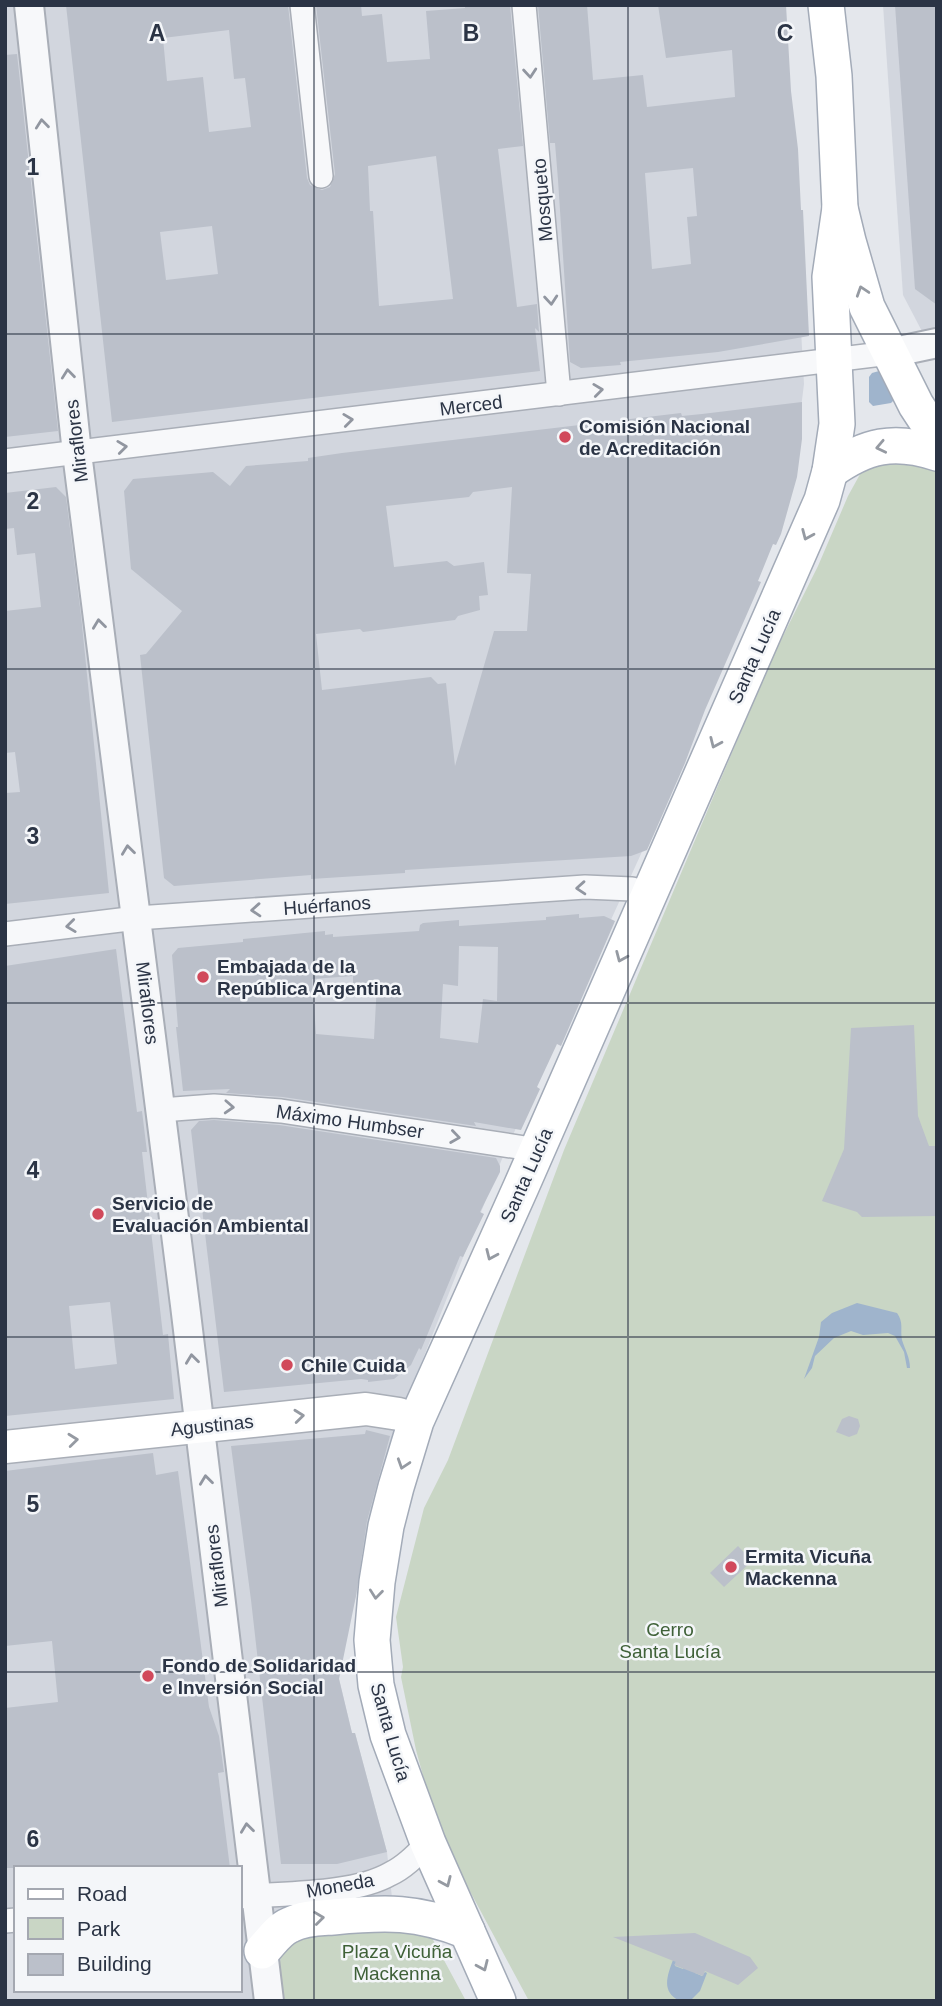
<svg xmlns="http://www.w3.org/2000/svg" width="942" height="2006" viewBox="0 0 942 2006" font-family="Helvetica,sans-serif">
<rect width="100%" height="100%" fill="#e4e7ec"/>
<!-- built -->
<g fill="#d2d6de" fill-rule="evenodd">
<path d="M 5,5 L 785,5 L 787,75 L 804,384 L 792,479 L 666,799 L 502,1159 L 392,1437 L 360,1562 L 364,1564 L 337,1670 L 352,1733 L 355,1733 L 387,1852 L 395,1925 L 280,1967 L 285,2001 L 5,2001 ZM 16,1868 L 240,1868 L 240,1990 L 16,1990 Z"/>
<polygon points="883,5 937,5 937,360 903,295"/>
</g>
<!-- green -->
<g fill="#c9d6c5">
<polygon points="874,457 937,463 937,2001 529,2001 465,1882 435,1819 416,1750 401,1677 403,1667 396,1617 424,1508 448,1460 564,1150 772,658 818,566 848,496 864,467"/>
<path d="M 395,1925 L 422,1931 L 432,1938 L 466,2001 L 285,2001 C 281,1973 273,1962 291,1939 Z"/>
</g>
<!-- water -->
<g fill="#9fb4cc">
<polygon points="879,371 882,372 894,400 891,403 873,406 869,402 869,377 872,373"/>
<path d="M 857,1303 L 897,1313 C 904,1323 900,1329 902,1340 C 905,1350 910,1357 910,1368 L 907,1368 L 904,1352 L 895,1336 L 888,1333 L 863,1335 L 851,1331 L 834,1338 L 815,1356 L 812,1368 L 804,1379 L 819,1337 L 821,1322 L 832,1313 Z"/>
<path d="M 673,1960 L 676,1961 L 675,1966 L 683,1969 L 685,1964 L 696,1969 L 695,1973 L 702,1976 L 705,1972 L 707,1973 L 700,1991 L 692,1999 L 680,2001 C 661,1992 667,1976 673,1960 Z"/>
</g>
<!-- building -->
<g fill="#bbc0ca" fill-rule="evenodd">
<path d="M 66,5 L 288,5 L 307,178 L 310,185 L 322,190 L 330,187 L 335,174 L 316,5 L 361,5 L 362,16 L 382,14 L 387,62 L 430,59 L 426,11 L 465,8 L 465,5 L 510,5 L 523,146 L 498,149 L 517,307 L 537,304 L 539,332 L 535,328 L 540,371 L 112,422 ZM 229,30 L 234,79 L 245,78 L 251,127 L 209,132 L 203,77 L 167,81 L 163,38 ZM 436,156 L 453,299 L 379,306 L 373,211 L 370,211 L 368,166 ZM 212,226 L 218,274 L 166,280 L 160,232 Z"/>
<path d="M 538,5 L 587,5 L 593,80 L 643,75 L 647,107 L 735,97 L 732,50 L 666,58 L 658,5 L 786,5 L 791,91 L 798,149 L 801,210 L 803,210 L 809,336 L 718,352 L 620,362 L 621,365 L 581,368 L 570,362 L 558,180 L 555,143 L 550,143 ZM 693,168 L 697,216 L 687,217 L 691,264 L 652,269 L 645,173 Z"/>
<polygon points="895,5 937,5 937,305 915,289"/>
<polygon points="17,54 58,431 5,437 5,55"/>
<path d="M 802,402 L 802,439 L 797,477 L 781,534 L 776,545 L 773,544 L 758,581 L 761,582 L 705,710 L 685,763 L 647,850 L 631,856 L 405,870 L 405,873 L 311,879 L 311,875 L 174,886 L 164,878 L 140,655 L 146,654 L 182,611 L 131,569 L 124,491 L 133,479 L 213,472 L 230,486 L 246,466 L 308,461 L 308,458 L 342,453 L 681,413 L 682,416 L 702,414 ZM 512,487 L 507,573 L 531,574 L 527,631 L 494,631 L 455,766 L 446,683 L 438,684 L 431,677 L 322,690 L 316,634 L 360,629 L 363,632 L 455,620 L 458,616 L 480,610 L 479,596 L 488,595 L 484,562 L 454,566 L 447,561 L 394,567 L 386,506 L 469,497 L 473,492 Z"/>
<polygon points="56,487 66,497 81,615 109,893 5,904 5,793 20,792 15,752 5,753 5,611 41,607 35,553 17,555 14,528 5,529 5,493"/>
<path d="M 579,914 L 579,918 L 604,916 L 615,921 L 561,1046 L 557,1044 L 537,1087 L 540,1089 L 521,1130 L 474,1122 L 476,1126 L 283,1097 L 226,1093 L 230,1089 L 183,1091 L 176,1027 L 178,1027 L 172,955 L 178,948 L 243,942 L 243,939 L 325,931 L 325,935 L 333,934 L 333,937 L 419,931 L 420,925 L 423,923 L 459,920 L 459,926 L 546,920 L 546,917 ZM 459,946 L 498,947 L 497,1001 L 483,999 L 478,1043 L 440,1038 L 443,984 L 458,986 ZM 353,976 L 353,985 L 377,983 L 374,1039 L 316,1034 L 312,979 Z"/>
<path d="M 116,949 L 137,1112 L 142,1111 L 147,1152 L 142,1152 L 163,1335 L 168,1334 L 174,1399 L 5,1416 L 5,966 ZM 110,1302 L 117,1364 L 75,1369 L 69,1306 Z"/>
<polygon points="914,1025 918,1116 929,1146 937,1146 937,1216 862,1217 857,1212 822,1201 844,1149 851,1028"/>
<polygon points="214,1120 279,1125 496,1158 500,1166 500,1172 480,1212 484,1214 463,1257 460,1256 421,1350 419,1348 411,1365 394,1379 368,1382 368,1380 361,1379 224,1392 201,1200 199,1200 191,1130 199,1121"/>
<polygon points="849,1416 858,1419 860,1426 857,1434 849,1437 836,1432 842,1419"/>
<polygon points="366,1430 390,1436 367,1521 356,1596 339,1679 352,1733 355,1733 387,1852 337,1864 281,1864 251,1600 231,1446 365,1434"/>
<polygon points="153,1453 156,1475 178,1471 209,1707 219,1736 224,1772 218,1773 230,1868 5,1868 5,1708 58,1702 52,1641 5,1646 5,1471"/>
<polygon points="738,1546 752,1561 724,1587 710,1573"/>
<polygon points="695,1933 750,1957 758,1968 738,1985 705,1971 703,1976 692,1972 674,1965 676,1962 613,1937"/>
</g>
<g fill="none" stroke-linecap="round" stroke-linejoin="round">
<defs>
<g id="minor">
<polyline points="302,5 321,176"/>
<polyline points="524,5 559,394"/>
<polyline points="5,461 890,353"/>
<polyline points="5,934 137,918 585,887 632,889 648,894"/>
<polyline points="161,1110 214,1106 281,1111 538,1150"/>
<path d="M 240,1897 C 283,1893 353,1895 390,1874 C 405,1867 417,1854 428,1843"/>
<polyline points="5,1921 16,1920"/>
</g>
<g id="tertiary">
<polyline points="29,5 77,453 185,1305 269,2001"/>
<polyline points="890,353 937,343"/>
</g>
<polyline id="secondary" points="5,1447 366,1409 399,1414 416,1421"/>
<g id="primary">
<polyline points="826,5 834,76 840,208 848,241 867,307 916,405 937,437"/>
<path d="M 830,471 C 866,445 894,439 937,453"/>
<path d="M 262,1951 C 271,1942 278,1930 290,1925 C 303,1918 319,1918 333,1917 C 386,1912 417,1911 467,1931"/>
<polyline points="498,2001 428,1843 388,1735 376,1685 372,1640 377,1582 386,1526 396,1487 416,1421 521,1187 822,500 830,471 837,424 830,277 840,208"/>
</g>
</defs>
<!-- minor casing -->
<use href="#minor" stroke="#a9aeb7" stroke-width="26"/>
<!-- tertiary casing -->
<use href="#tertiary" stroke="#a9aeb7" stroke-width="32"/>
<!-- secondary casing -->
<use href="#secondary" stroke="#a9aeb7" stroke-width="35"/>
<!-- primary casing -->
<use href="#primary" stroke="#a3abb8" stroke-width="38"/>
<!-- minor -->
<use href="#minor" stroke="#f7f8fa" stroke-width="23"/>
<!-- tertiary -->
<use href="#tertiary" stroke="#f7f8fa" stroke-width="28"/>
<!-- secondary -->
<use href="#secondary" stroke="#fff" stroke-width="32"/>
<!-- primary -->
<use href="#primary" stroke="#fff" stroke-width="35"/>
</g>
<!-- one-way arrows -->
<defs><path id="oneway-chevron" d="M-2-3.5L2.5 0L-2 3.5" fill="none" stroke-width="1.6" stroke-linecap="round" stroke-linejoin="round" transform="scale(1.75)"/></defs>
<g stroke="#9196a0">
<use href="#oneway-chevron" transform="translate(530 73) rotate(85)"/>
<use href="#oneway-chevron" transform="translate(42 124) rotate(-96)"/>
<use href="#oneway-chevron" transform="translate(551 300) rotate(85)"/>
<use href="#oneway-chevron" transform="translate(68 374) rotate(-96)"/>
<use href="#oneway-chevron" transform="translate(598 390) rotate(-7)"/>
<use href="#oneway-chevron" transform="translate(348 420) rotate(-7)"/>
<use href="#oneway-chevron" transform="translate(122 447) rotate(-7)"/>
<use href="#oneway-chevron" transform="translate(99 624) rotate(-97)"/>
<use href="#oneway-chevron" transform="translate(128 850) rotate(-97)"/>
<use href="#oneway-chevron" transform="translate(581 888) rotate(176)"/>
<use href="#oneway-chevron" transform="translate(256 910) rotate(176)"/>
<use href="#oneway-chevron" transform="translate(71 926) rotate(173)"/>
<use href="#oneway-chevron" transform="translate(229 1107) rotate(3)"/>
<use href="#oneway-chevron" transform="translate(455 1137) rotate(8)"/>
<use href="#oneway-chevron" transform="translate(192 1359) rotate(-97)"/>
<use href="#oneway-chevron" transform="translate(206 1480) rotate(-97)"/>
<use href="#oneway-chevron" transform="translate(247 1828) rotate(-97)"/>
</g>
<g stroke="#959aa2">
<use href="#oneway-chevron" transform="translate(862 291) rotate(-108)"/>
<use href="#oneway-chevron" transform="translate(881 447) rotate(168)"/>
<use href="#oneway-chevron" transform="translate(807 535) rotate(113)"/>
<use href="#oneway-chevron" transform="translate(715 743) rotate(114)"/>
<use href="#oneway-chevron" transform="translate(621 957) rotate(113)"/>
<use href="#oneway-chevron" transform="translate(491 1255) rotate(114)"/>
<use href="#oneway-chevron" transform="translate(299 1416) rotate(-6)"/>
<use href="#oneway-chevron" transform="translate(73 1440) rotate(-6)"/>
<use href="#oneway-chevron" transform="translate(403 1464) rotate(108)"/>
<use href="#oneway-chevron" transform="translate(376 1594) rotate(96)"/>
<use href="#oneway-chevron" transform="translate(446 1882) rotate(66)"/>
<use href="#oneway-chevron" transform="translate(319 1918) rotate(-7)"/>
<use href="#oneway-chevron" transform="translate(483 1966) rotate(66)"/>
</g>
<!-- grid -->
<path fill="none" stroke="#2b3445" stroke-width="2" stroke-opacity="0.55" d="M 314,5 L 314,2001M 628,5 L 628,2001M 5,334 L 937,334M 5,669 L 937,669M 5,1003 L 937,1003M 5,1337 L 937,1337M 5,1672 L 937,1672"/>
<!-- markers -->
<g fill="#d1495b" stroke="#f4f6f9" stroke-width="2.5">
<circle cx="565" cy="437" r="7"/>
<circle cx="203" cy="977" r="7"/>
<circle cx="98" cy="1214" r="7"/>
<circle cx="287" cy="1365" r="7"/>
<circle cx="731" cy="1567" r="7"/>
<circle cx="148" cy="1676" r="7"/>
</g>
<g text-anchor="middle" stroke-width="5" stroke-linejoin="round" paint-order="stroke">
<!-- street labels -->
<g font-size="19" fill="#2b3445" stroke="#f4f6f9">
<text transform="translate(542 200) rotate(-95)" y="7">Mosqueto</text>
<text transform="translate(471 405) rotate(-7)" y="7">Merced</text>
<text transform="translate(76 441) rotate(-97)" y="7">Miraflores</text>
<text transform="translate(754 656) rotate(-66)" y="7">Santa Lucía</text>
<text transform="translate(327 905) rotate(-4)" y="7">Huérfanos</text>
<text transform="translate(148 1003) rotate(83)" y="7">Miraflores</text>
<text transform="translate(350 1121) rotate(8)" y="7">Máximo Humbser</text>
<text transform="translate(526 1175) rotate(-66)" y="7">Santa Lucía</text>
<text transform="translate(212 1425) rotate(-6)" y="7">Agustinas</text>
<text transform="translate(216 1566) rotate(-97)" y="7">Miraflores</text>
<text transform="translate(391 1732) rotate(74)" y="7">Santa Lucía</text>
<text transform="translate(340 1885) rotate(-10)" y="7">Moneda</text>
</g>
<!-- poi labels -->
<g font-size="19" font-weight="bold" fill="#2b3445" stroke="#f4f6f9" text-anchor="start">
<text x="579" y="433">Comisión Nacional<tspan x="579" dy="22">de Acreditación</tspan></text>
<text x="217" y="973">Embajada de la<tspan x="217" dy="22">República Argentina</tspan></text>
<text x="112" y="1210">Servicio de<tspan x="112" dy="22">Evaluación Ambiental</tspan></text>
<text x="301" y="1372">Chile Cuida</text>
<text x="745" y="1563">Ermita Vicuña<tspan x="745" dy="22">Mackenna</tspan></text>
<text x="162" y="1672">Fondo de Solidaridad<tspan x="162" dy="22">e Inversión Social</tspan></text>
</g>
<!-- park labels -->
<g font-size="19" fill="#3f6138" stroke="#f4f6f9">
<text x="670" y="1636">Cerro<tspan x="670" dy="22">Santa Lucía</tspan></text>
<text x="397" y="1958">Plaza Vicuña<tspan x="397" dy="22">Mackenna</tspan></text>
</g>
</g>
<g font-size="23" text-anchor="middle" font-weight="bold" fill="#2b3445" stroke="#f4f6f9" stroke-width="5" stroke-linejoin="round" paint-order="stroke">
<text x="157" y="41">A</text>
<text x="471" y="41">B</text>
<text x="785" y="41">C</text>
<text x="33" y="175">1</text>
<text x="33" y="509">2</text>
<text x="33" y="844">3</text>
<text x="33" y="1178">4</text>
<text x="33" y="1512">5</text>
<text x="33" y="1847">6</text>
</g>
<!-- border -->
<rect width="942" height="2006" fill="none" stroke="#2b3445" stroke-width="14"/>
<!-- legend -->
<rect x="14" y="1866" width="228" height="126" fill="#f4f6f9" stroke="#a4a8b1" stroke-width="2"/>
<rect x="28" y="1889" width="35" height="10" fill="#ffffff" stroke="#a4a8b1" stroke-width="2"/>
<text x="77" y="1901" font-size="21" fill="#2b3445">Road</text>
<rect x="28" y="1918" width="35" height="21" fill="#c9d6c5" stroke="#a4a8b1" stroke-width="2"/>
<text x="77" y="1936" font-size="21" fill="#2b3445">Park</text>
<rect x="28" y="1954" width="35" height="21" fill="#bbc0ca" stroke="#a4a8b1" stroke-width="2"/>
<text x="77" y="1971" font-size="21" fill="#2b3445">Building</text>
</svg>
